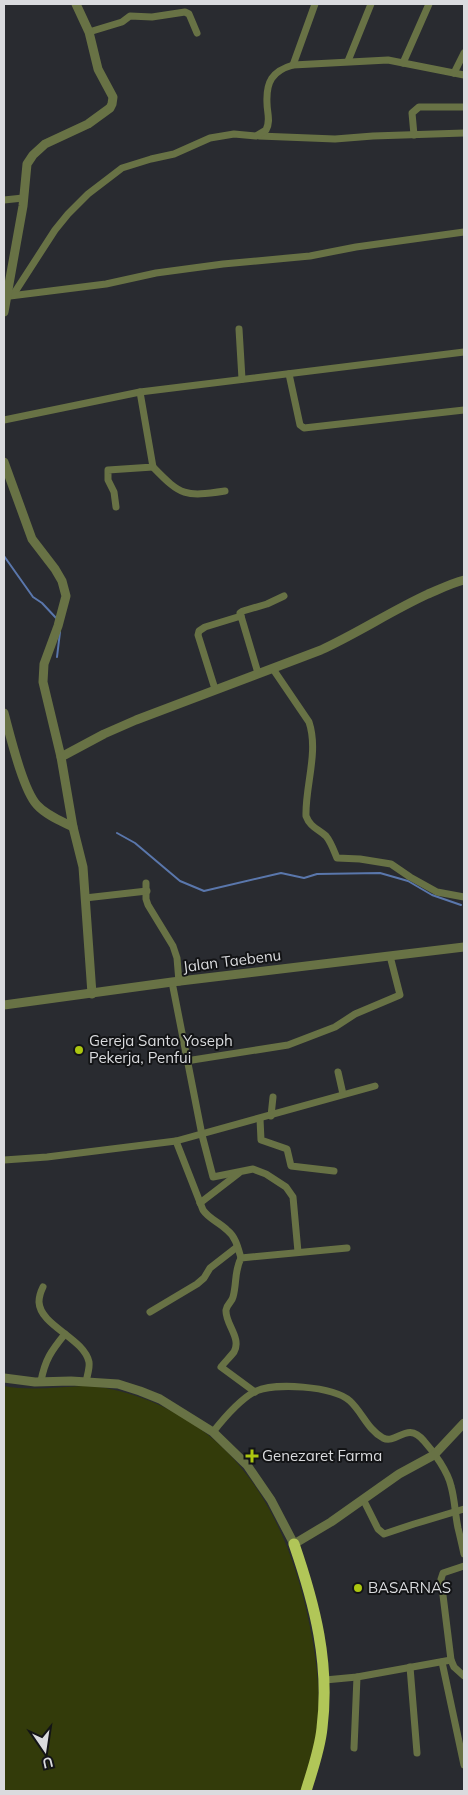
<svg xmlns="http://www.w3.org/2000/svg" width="468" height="1795" viewBox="0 0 468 1795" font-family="Mulish,sans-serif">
<rect width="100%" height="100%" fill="#292b30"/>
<!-- green -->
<path fill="#333b0a" d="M 4,1386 C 30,1391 57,1387 83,1386 C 103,1386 123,1391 142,1398 C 244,1435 290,1526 310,1627 C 317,1661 321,1698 317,1732 C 314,1752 307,1772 302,1791 L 4,1791 Z"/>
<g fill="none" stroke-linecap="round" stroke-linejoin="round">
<!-- stream -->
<g stroke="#5a77ac" stroke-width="2">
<polyline points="4,556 33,597 42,603 57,619"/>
<polyline points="57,657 60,632"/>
<polyline points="117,833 135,843 180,881 204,891 281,873 304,878 317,874 380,873 408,881 432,895 461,905"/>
</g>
<!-- minor -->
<g stroke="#687245" stroke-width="7">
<polyline points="89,32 122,22 130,16 152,17 185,12 189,14 197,33"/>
<polyline points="348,61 371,4"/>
<polyline points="403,63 429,4"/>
<polyline points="293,65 388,60 464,75"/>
<polyline points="454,73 464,53"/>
<polyline points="414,135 412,113 419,107 464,107"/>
<polyline points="259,136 335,139 373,136 464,133"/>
<polyline points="4,200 23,198"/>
<path d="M 13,295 L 55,230 L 68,214 L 88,194 L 122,168 L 151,159 L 174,154 L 210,138 L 234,134 L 256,136 L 266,130 C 271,121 267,113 267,103 C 266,82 272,71 293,65 L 315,4"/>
<polyline points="10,296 106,284 156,273 223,264 310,256 356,247 464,232"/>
<polyline points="239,329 242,379"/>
<polyline points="289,374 300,425 304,428 464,410"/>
<polyline points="4,420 140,392 464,352"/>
<path d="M 153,467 C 181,496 185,497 225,491"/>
<polyline points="116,507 114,492 108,480 108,470 153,467 140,392"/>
<polyline points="241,616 240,613 243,611 267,604 284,596"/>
<path d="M 273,669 L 309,722 C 319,752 305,786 306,816 C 310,827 318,829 326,836 C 331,842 334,851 337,858 L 360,859 L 391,864 L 410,877 L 437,892 L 464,897"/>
<polyline points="215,689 198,635 199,631 205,627 241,616 258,673"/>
<polyline points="146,883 146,899 148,905 173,946 177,958 179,982"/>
<polyline points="85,898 147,891"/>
<polyline points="172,982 202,1135 213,1177 253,1169 266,1174 286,1187 293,1197 298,1252"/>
<polyline points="186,1061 288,1045 335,1027 355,1014 400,995 390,956"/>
<polyline points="338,1072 343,1094"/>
<polyline points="271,1116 273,1097"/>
<polyline points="260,1119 261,1140 287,1149 291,1166 334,1171"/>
<path d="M 176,1141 L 203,1210 C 209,1219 219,1222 227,1230 C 236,1237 238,1248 241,1258"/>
<polyline points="4,1160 47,1157 176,1141 375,1086"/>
<polyline points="200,1203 239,1173"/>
<path d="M 43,1287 C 41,1291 39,1297 39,1302 C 40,1326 84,1338 89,1362 C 90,1368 87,1376 86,1382"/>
<polyline points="150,1312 197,1284 204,1278 210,1268 237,1247"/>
<path d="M 41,1381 C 45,1360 51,1351 65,1334"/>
<path d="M 255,1392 L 221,1367 C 225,1362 230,1357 234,1352 C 242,1338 225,1324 226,1310 C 227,1304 232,1302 233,1297 C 237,1283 234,1272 241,1258 L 347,1248"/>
<path d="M 213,1432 C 224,1418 238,1401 254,1392 C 274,1382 333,1386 350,1401 C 362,1412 368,1430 383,1438 C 397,1445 407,1420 424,1441 C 434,1452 448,1472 451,1486 C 455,1500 455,1514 458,1528 C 460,1536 462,1545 464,1554"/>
<polyline points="363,1499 378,1529 384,1534 414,1524 464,1509"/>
<polyline points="464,1566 443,1573 441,1579 451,1660 454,1667 464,1676"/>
<polyline points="442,1662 464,1765"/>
<polyline points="410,1667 417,1753"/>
<polyline points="325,1680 357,1677 451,1660"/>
<polyline points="354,1748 357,1677"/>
</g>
<!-- tertiary -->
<g stroke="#687245" stroke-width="9">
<polyline points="4,312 23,206 27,164 33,155 45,144 88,124 110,108 112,104 113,97 98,69 89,32 76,4"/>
<polyline points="4,462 32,539 55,569 62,581 66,596 58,626 44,664 43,682 61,757 73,827 83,867 92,994"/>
<path d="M 4,713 C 10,735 23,790 37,805 C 46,815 61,821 73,827"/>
<path d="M 61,757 L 104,734 L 136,720 L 321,650 C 358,633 391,611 428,594 C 440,589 452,583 464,580"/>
<polyline points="4,1005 172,982 464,947"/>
<polyline points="4,1378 35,1382 71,1381 118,1384 140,1391 160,1399 213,1432 247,1465 271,1500 294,1544 331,1522 399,1474 434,1455 464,1423"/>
</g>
<!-- trunk -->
<path stroke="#b1c658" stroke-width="11" d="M 294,1544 C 315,1605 330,1663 322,1728 C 320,1749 312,1771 306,1791"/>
</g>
<!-- markers -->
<g fill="#acc610" stroke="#131416" stroke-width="2">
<circle cx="79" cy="1050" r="5"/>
<path d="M249.5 1448.5h5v5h5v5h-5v5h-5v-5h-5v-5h5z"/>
<circle cx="358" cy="1588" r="5"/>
</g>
<g text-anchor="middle" stroke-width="4" stroke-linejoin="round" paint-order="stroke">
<!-- street labels -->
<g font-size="15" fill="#dadbde" stroke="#131416">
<text transform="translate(232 961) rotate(-7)" y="5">Jalan Taebenu</text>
</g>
<!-- poi labels -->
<g font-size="15" fill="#dadbde" stroke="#131416" text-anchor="start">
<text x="89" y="1046">Gereja Santo Yoseph<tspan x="89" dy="17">Pekerja, Penfui</tspan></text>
<text x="262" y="1461">Genezaret Farma</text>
<text x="368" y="1593">BASARNAS</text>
</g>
</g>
<!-- border -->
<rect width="468" height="1795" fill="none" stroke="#dadbde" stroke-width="10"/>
<!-- north arrow -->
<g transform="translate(45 1750) rotate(167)" stroke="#131416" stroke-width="4" paint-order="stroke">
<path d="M0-4L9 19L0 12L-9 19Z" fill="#dadbde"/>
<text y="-8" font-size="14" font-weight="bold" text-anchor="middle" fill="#dadbde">U</text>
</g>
</svg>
